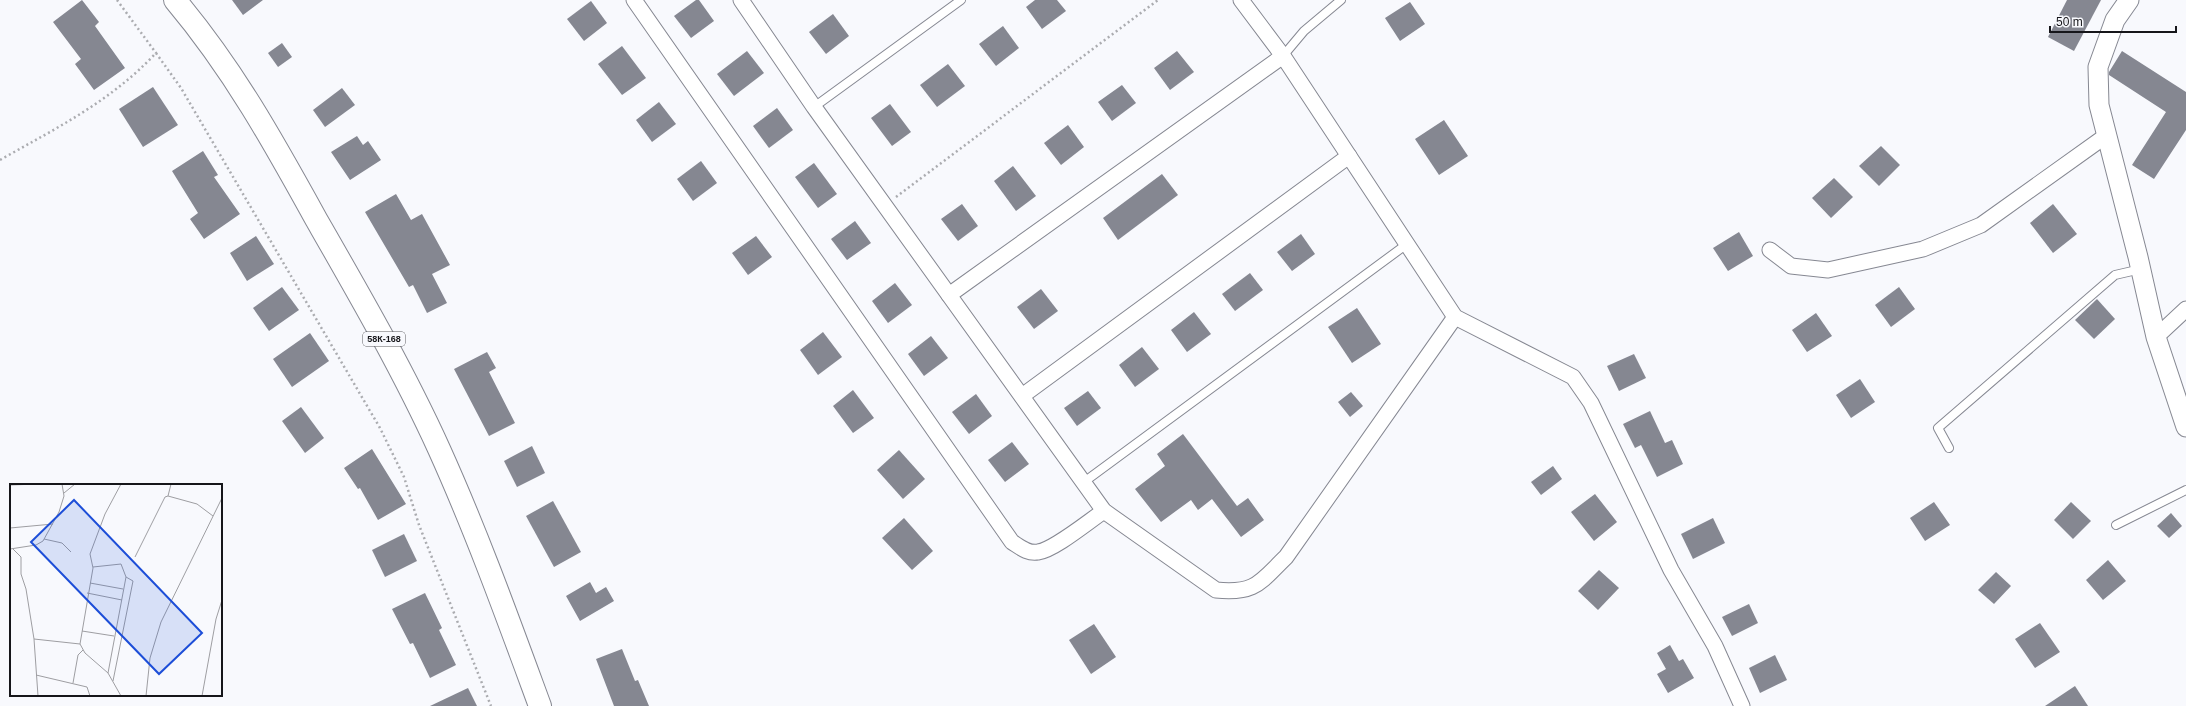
<svg xmlns="http://www.w3.org/2000/svg" width="2186" height="706" viewBox="0 0 2186 706" font-family="Arial,sans-serif">
<rect width="100%" height="100%" fill="#f8f9fd"/>
<!-- building -->
<g fill="#858791">
<polygon points="82,0 99,22 95,26 125,68 94,90 75,64 81,59 53,22"/>
<polygon points="232,0 263,0 243,15"/>
<polygon points="696,0 699,0 714,21 691,38 674,16"/>
<polygon points="1035,0 1057,0 1066,11 1042,29 1026,7"/>
<polygon points="2067,0 2101,0 2074,51 2048,37"/>
<polygon points="591,1 607,23 584,41 567,19"/>
<polygon points="1410,2 1425,24 1400,41 1385,18"/>
<polygon points="833,14 849,36 826,54 809,32"/>
<polygon points="1003,26 1019,48 996,66 979,44"/>
<polygon points="282,43 292,57 278,67 268,53"/>
<polygon points="622,46 646,78 622,95 598,64"/>
<polygon points="747,51 764,73 734,96 717,74"/>
<polygon points="1177,51 1194,72 1170,90 1154,68"/>
<polygon points="2122,51 2186,92 2186,130 2154,179 2132,165 2166,112 2109,75 2109,72"/>
<polygon points="948,64 965,86 937,107 920,85"/>
<polygon points="1122,85 1136,103 1112,121 1098,102"/>
<polygon points="153,87 178,125 143,147 119,109"/>
<polygon points="342,88 355,105 325,127 313,110"/>
<polygon points="659,102 676,124 652,142 636,120"/>
<polygon points="890,104 911,132 892,146 871,118"/>
<polygon points="777,108 793,130 769,148 753,126"/>
<polygon points="1444,120 1468,156 1439,175 1415,139"/>
<polygon points="1068,125 1084,147 1061,165 1044,143"/>
<polygon points="357,136 363,145 368,141 381,160 350,180 331,152"/>
<polygon points="1881,146 1900,165 1879,186 1859,166"/>
<polygon points="203,151 218,175 214,177 240,214 204,239 190,219 198,213 172,171"/>
<polygon points="701,161 717,183 693,201 677,179"/>
<polygon points="814,163 837,194 818,208 795,177"/>
<polygon points="1013,166 1036,196 1016,211 994,181"/>
<polygon points="1162,174 1178,195 1118,240 1103,218"/>
<polygon points="1834,178 1853,197 1831,218 1812,198"/>
<polygon points="396,194 411,220 422,214 450,265 432,274 447,303 427,313 413,285 409,287 365,212"/>
<polygon points="962,204 978,226 958,241 941,219"/>
<polygon points="2053,204 2077,234 2053,253 2030,223"/>
<polygon points="855,221 871,243 847,260 831,239"/>
<polygon points="1739,232 1753,256 1728,271 1713,248"/>
<polygon points="1301,234 1315,254 1292,271 1277,252"/>
<polygon points="256,236 274,264 247,281 230,253"/>
<polygon points="756,236 772,257 748,275 732,253"/>
<polygon points="1250,273 1263,290 1235,311 1222,294"/>
<polygon points="895,283 912,305 888,323 872,301"/>
<polygon points="282,287 299,310 269,331 253,308"/>
<polygon points="1899,287 1915,309 1891,327 1875,305"/>
<polygon points="1041,289 1058,311 1034,329 1017,307"/>
<polygon points="2097,299 2115,319 2094,339 2075,320"/>
<polygon points="1357,308 1381,344 1352,363 1328,327"/>
<polygon points="1194,312 1211,334 1187,352 1171,330"/>
<polygon points="1816,313 1832,336 1807,352 1792,330"/>
<polygon points="823,332 842,357 818,375 800,350"/>
<polygon points="310,333 329,361 292,387 273,359"/>
<polygon points="931,336 948,358 924,376 908,354"/>
<polygon points="1142,347 1159,369 1135,387 1119,365"/>
<polygon points="487,352 496,368 489,372 515,423 489,436 454,369"/>
<polygon points="1634,354 1646,378 1619,391 1607,366"/>
<polygon points="1860,379 1875,402 1851,418 1836,395"/>
<polygon points="853,390 874,418 853,433 833,406"/>
<polygon points="1088,391 1101,408 1077,426 1064,408"/>
<polygon points="1351,392 1363,406 1350,417 1338,402"/>
<polygon points="976,394 992,416 969,434 952,412"/>
<polygon points="301,407 324,438 305,453 282,421"/>
<polygon points="1650,411 1665,443 1672,440 1683,464 1657,477 1641,445 1635,448 1623,424"/>
<polygon points="1183,434 1237,506 1248,498 1264,520 1241,537 1212,499 1198,510 1191,500 1161,522 1135,489 1165,466 1157,454"/>
<polygon points="1012,442 1029,464 1005,482 988,460"/>
<polygon points="532,446 545,473 517,487 504,461"/>
<polygon points="372,449 406,504 378,520 360,488 358,489 344,468"/>
<polygon points="899,450 925,479 903,499 877,470"/>
<polygon points="1553,466 1562,479 1541,495 1531,482"/>
<polygon points="1595,494 1617,522 1594,541 1571,512"/>
<polygon points="553,501 581,552 554,567 526,516"/>
<polygon points="1934,502 1950,525 1925,541 1910,518"/>
<polygon points="2071,502 2091,521 2073,539 2054,520"/>
<polygon points="2171,513 2182,526 2169,538 2157,526"/>
<polygon points="904,518 933,551 912,570 882,538"/>
<polygon points="1713,518 1725,543 1693,559 1681,534"/>
<polygon points="404,534 417,561 385,577 372,550"/>
<polygon points="2108,560 2126,581 2103,600 2086,580"/>
<polygon points="1599,570 1619,588 1598,610 1578,591"/>
<polygon points="1996,572 2011,586 1994,604 1978,590"/>
<polygon points="590,582 596,593 606,587 614,601 580,621 566,596"/>
<polygon points="425,593 442,628 439,630 456,665 430,678 413,643 410,644 392,609"/>
<polygon points="1749,604 1758,623 1732,636 1722,617"/>
<polygon points="2040,623 2060,652 2035,668 2015,639"/>
<polygon points="1094,624 1116,657 1091,674 1069,640"/>
<polygon points="1670,645 1679,661 1683,659 1694,678 1668,693 1657,674 1666,669 1657,653"/>
<polygon points="622,649 635,681 638,680 649,706 614,706 596,659"/>
<polygon points="1775,655 1787,680 1760,693 1749,668"/>
<polygon points="2075,686 2088,706 2045,706"/>
<polygon points="468,688 477,706 430,706"/>
</g>
<g fill="none" stroke-linecap="round" stroke-linejoin="round">
<defs>
<g id="service">
<polyline points="1283,56 1304,31 1341,0"/>
<polyline points="814,107 961,0"/>
<polyline points="1949,448 1938,428 2115,275 2141,269"/>
<polyline points="1084,482 1407,244"/>
<polyline points="2116,525 2186,490"/>
</g>
<g id="minor">
<path d="M 634,0 L 1012,542 C 1020,547 1028,554 1038,552 C 1054,550 1089,521 1104,511"/>
<path d="M 741,0 L 814,107 L 1104,511 L 1216,590 C 1256,594 1260,582 1286,557 L 1455,317"/>
<polyline points="1241,0 1283,56 1455,317 1573,377 1591,403 1671,570 1715,646 1742,706"/>
<polyline points="1770,250 1791,266 1828,270 1923,249 1981,225 2107,135"/>
<polyline points="949,295 1283,56"/>
<polyline points="2156,337 2186,309"/>
<polyline points="1022,396 1349,156"/>
</g>
<polyline id="tertiary" points="2129,0 2115,20 2098,67 2099,105 2138,257 2156,337 2186,427"/>
<path id="primary" d="M 175,0 C 233,69 273,141 316,219 C 359,294 403,370 439,449 C 477,533 508,619 540,706"/>
</defs>
<!-- service casing -->
<use href="#service" stroke="#868892" stroke-width="10"/>
<!-- minor casing -->
<use href="#minor" stroke="#868892" stroke-width="17"/>
<!-- tertiary casing -->
<use href="#tertiary" stroke="#868892" stroke-width="21"/>
<!-- primary casing -->
<use href="#primary" stroke="#868892" stroke-width="24"/>
<!-- path -->
<g stroke="#abacb0" stroke-width="2.5" stroke-dasharray="2 3" stroke-linecap="butt">
<polyline points="117,0 156,53"/>
<path d="M 0,160 C 58,127 110,102 156,53 L 181,88 L 380,428 L 404,477 L 419,525 L 491,706"/>
<polyline points="896,197 1158,0"/>
</g>
<!-- service -->
<use href="#service" stroke="#fff" stroke-width="8"/>
<!-- minor -->
<use href="#minor" stroke="#fff" stroke-width="15"/>
<!-- tertiary -->
<use href="#tertiary" stroke="#fff" stroke-width="19"/>
<!-- primary -->
<use href="#primary" stroke="#fff" stroke-width="22"/>
</g>
<g text-anchor="middle" stroke-width="3.5" stroke-linejoin="round" paint-order="stroke">
<!-- shield labels -->
<rect fill="#f8f9fd" stroke="#5a5a5e" stroke-width="1" x="363" y="332" width="42" height="14" rx="3"/>
<g font-size="9" font-weight="bold" fill="#16161a">
<text x="384" y="342">58К-168</text>
</g>
</g>
<!-- overview -->
<g transform="translate(10 484)">
<rect width="212" height="212" fill="#f8f9fd"/>
<path fill="none" stroke="#9e9ea2" stroke-width="1" d="M 161,0 L 158,12 L 187,20 L 203,32M 0,1 L 28,0M 54,9 L 65,0M 0,44 L 43,40M 34,55 L 52,59 L 61,68M 0,65 L 26,61 L 33,57 L 49,28 L 54,12 L 52,0M 3,65 L 11,73 L 11,90 L 16,105 L 24,155 L 28,212M 125,73 L 155,13 L 158,12M 83,83 L 111,80 L 116,93 L 98,189M 80,99 L 113,105M 77,109 L 112,116M 72,147 L 104,152M 24,155 L 70,160M 26,191 L 77,203 L 80,212M 103,197 L 123,97 L 116,93M 63,199 L 68,171 L 73,166M 111,212 L 98,189 L 75,169 L 70,160 L 83,84 L 80,70 L 95,30 L 111,0M 136,212 L 140,174 L 151,138 L 212,14M 192,212 L 206,135 L 212,116"/>
<path fill="#1d4ed8" fill-opacity="0.15" stroke="#1d4ed8" stroke-width="2" d="M 64,16 L 192,149 L 149,190 L 21,58 Z"/>
<rect width="212" height="212" fill="none" stroke="#16161a" stroke-width="2"/>
</g>
<!-- scale -->
<path d="M2050 26v6h126v-6" fill="none" stroke="#16161a" stroke-width="2"/>
<text x="2056" y="26" font-size="12" fill="#16161a" stroke="#f8f9fd" stroke-width="3" paint-order="stroke">50 m</text>
</svg>
